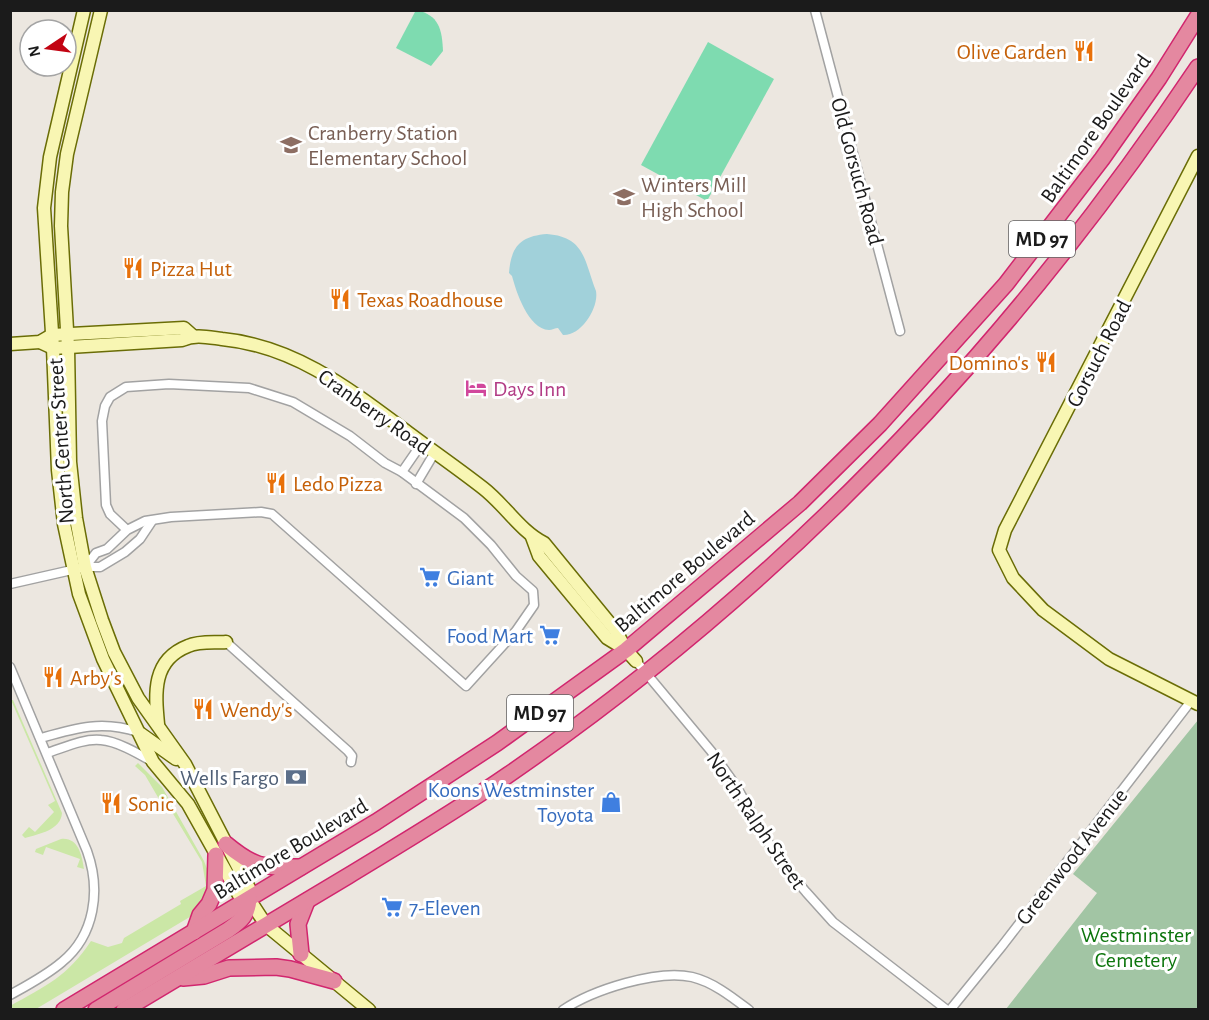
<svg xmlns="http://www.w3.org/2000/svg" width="1209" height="1020" viewBox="0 0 1209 1020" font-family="'Alegreya Sans',sans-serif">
<rect width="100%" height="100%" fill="#ece7e0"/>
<!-- grass -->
<g fill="#cbe7a6">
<path d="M 11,700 L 13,700 L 62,813 C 61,830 39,834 25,838 L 22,835 L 29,827 L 35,832 L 54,812 L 48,805 L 55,801 Z"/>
<path d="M 138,763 L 162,787 L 204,861 L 209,874 L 207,889 L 210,891 L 193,915 L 36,1009 L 11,1009 L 10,1006 C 46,986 68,976 91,941 L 108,947 L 122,943 L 124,938 L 181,904 L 180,901 L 206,886 L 202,862 L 172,812 L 166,811 L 145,775 L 135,766 Z"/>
<path d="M 61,839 C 78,837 82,855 84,869 L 77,867 L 80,859 L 46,847 L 43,855 L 35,852 L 36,849 Z"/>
</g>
<!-- cemetery -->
<polygon fill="#a2c5a4" points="1198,720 1198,1009 1006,1009 1097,893 1073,874"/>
<!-- pitch -->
<g fill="#7edbb0">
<path d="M 416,10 C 439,15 442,29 443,51 L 431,66 L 396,48 Z"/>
<polygon points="708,42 774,79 707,201 641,165"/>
</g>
<!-- water -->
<path fill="#a1d1da" d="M 547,234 C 585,237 584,260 596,291 C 599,308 581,336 563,335 L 558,328 C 555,328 552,330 549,330 C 528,329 516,291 512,276 L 509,273 C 511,247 520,236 547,234 Z"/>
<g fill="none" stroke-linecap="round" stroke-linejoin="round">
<defs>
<g id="street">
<polyline points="815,10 900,331"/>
<polyline points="402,472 422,443"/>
<polyline points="416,484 435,452"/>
<polyline points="85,567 96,553 107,549 127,530 145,521 171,517 261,512 272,514 466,686 516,631 534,605 533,591 516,576 491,545 464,518 402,472 385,463 350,436 293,402 249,388 169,384 126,387 110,397 105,406 102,421 106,505 110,514 127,530"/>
<polyline points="10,584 85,567 100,567 125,552 140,539 152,521"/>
<polyline points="226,642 348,751 352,756 351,762"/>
<polyline points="636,661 711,751 736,786 778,859 806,892 833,922 947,1010"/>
<path d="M 10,667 L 87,851 C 101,890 95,935 62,962 C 47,975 28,985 10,995"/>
<path d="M 41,738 C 76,728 102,720 138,732"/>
<path d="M 47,753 C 63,748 84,738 101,740 C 117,741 139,754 153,762"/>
<path d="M 563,1010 C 592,990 658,969 692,977 C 713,982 732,997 749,1010"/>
<polyline points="950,1010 1002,946 1191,701"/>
</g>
<g id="secondary">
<polyline points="84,10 50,157 44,208 53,348 58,470 64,524 79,594 103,659 153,762 188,804 239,895 249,899 266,925 369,1010"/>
<polyline points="101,10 67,154 62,192 61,226 68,347 70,462 76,518 85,567 102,620 114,652 138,698 185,764 249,888 249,899"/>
<polyline points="1198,156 1005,530 999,550 1013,578 1043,610 1109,659 1198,704"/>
<path d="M 40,342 L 53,348 L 182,340 C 195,334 207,337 222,339 C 296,346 352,391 410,434 C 434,452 460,470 483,488 C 505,505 520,531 544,543 L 616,631 L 626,650 L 636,661"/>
<polyline points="10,344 40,342 52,335 184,328 193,336"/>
<polyline points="532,537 539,556 607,638 625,649"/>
<path d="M 158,724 C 155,693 152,660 188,646 C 199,641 214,643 226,642"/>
<polyline points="141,734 176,759"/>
</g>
<g id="highway">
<path d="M 226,844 C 256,869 264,867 301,867"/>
<polyline points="194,932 200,915 209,904 215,890 216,855"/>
<polyline points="301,954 298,924 307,901"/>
<polyline points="183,978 204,976 229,968 276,967 290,969 334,981"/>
<polyline points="64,1010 376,822 497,743 626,650 800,503 880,424 1006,284 1102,159 1159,78 1198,16"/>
<path d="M 96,1010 L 228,930 C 241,921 248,915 249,899"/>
<path d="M 124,1010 C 199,965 274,920 348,876 C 402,843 456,811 508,775 C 785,585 1012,345 1198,67"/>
</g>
</defs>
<!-- street casing -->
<use href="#street" stroke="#a2a2a2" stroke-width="11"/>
<!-- secondary casing -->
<use href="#secondary" stroke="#6a6d06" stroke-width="15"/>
<!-- highway casing -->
<use href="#highway" stroke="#d1266e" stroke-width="18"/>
<!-- street -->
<use href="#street" stroke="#fff" stroke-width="8"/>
<!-- secondary -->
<use href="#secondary" stroke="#f8f6b3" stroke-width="12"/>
<!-- highway -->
<use href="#highway" stroke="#e488a0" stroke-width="15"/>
</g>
<!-- icons -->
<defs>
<symbol id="restaurant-bare" viewBox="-9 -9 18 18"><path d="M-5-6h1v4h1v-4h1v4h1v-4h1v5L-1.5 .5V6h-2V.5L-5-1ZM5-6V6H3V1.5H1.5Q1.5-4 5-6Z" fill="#e8710a" stroke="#fff" stroke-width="2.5" paint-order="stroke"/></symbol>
<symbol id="school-bare" viewBox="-9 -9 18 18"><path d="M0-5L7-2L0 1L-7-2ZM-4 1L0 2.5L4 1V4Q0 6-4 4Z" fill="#8d6e63" stroke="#fff" stroke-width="2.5" paint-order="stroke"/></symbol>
<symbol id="hotel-bare" viewBox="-9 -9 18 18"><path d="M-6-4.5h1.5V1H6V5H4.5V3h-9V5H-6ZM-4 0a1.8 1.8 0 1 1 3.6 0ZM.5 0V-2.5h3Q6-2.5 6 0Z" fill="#d1479c" stroke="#fff" stroke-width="2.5" paint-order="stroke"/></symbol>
<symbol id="supermarket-bare" viewBox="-9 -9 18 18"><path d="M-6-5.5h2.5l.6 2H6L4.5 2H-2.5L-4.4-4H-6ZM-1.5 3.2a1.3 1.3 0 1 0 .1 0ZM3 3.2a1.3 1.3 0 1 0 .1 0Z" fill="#3f7fe0" stroke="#fff" stroke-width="2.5" paint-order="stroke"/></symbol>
<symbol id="bank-bare" viewBox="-9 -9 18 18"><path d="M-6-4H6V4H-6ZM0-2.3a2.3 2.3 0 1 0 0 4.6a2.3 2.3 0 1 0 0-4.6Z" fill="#5c6f8a" stroke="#fff" stroke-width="2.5" paint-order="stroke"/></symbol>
<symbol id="shop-bare" viewBox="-9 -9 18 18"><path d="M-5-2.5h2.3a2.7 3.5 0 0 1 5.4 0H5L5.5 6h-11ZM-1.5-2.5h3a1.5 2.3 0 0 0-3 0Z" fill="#3f7fe0" stroke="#fff" stroke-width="2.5" paint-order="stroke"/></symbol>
</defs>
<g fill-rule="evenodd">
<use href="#restaurant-bare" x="1069" y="36" width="30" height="30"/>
<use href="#school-bare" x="276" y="130" width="30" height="30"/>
<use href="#school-bare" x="609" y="182" width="30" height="30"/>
<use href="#restaurant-bare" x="118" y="253" width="30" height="30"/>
<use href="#restaurant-bare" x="325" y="284" width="30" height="30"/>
<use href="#restaurant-bare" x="1031" y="347" width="30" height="30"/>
<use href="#hotel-bare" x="461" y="373" width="30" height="30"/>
<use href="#restaurant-bare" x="261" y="468" width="30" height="30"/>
<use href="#supermarket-bare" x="415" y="562" width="30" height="30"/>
<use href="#supermarket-bare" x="535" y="620" width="30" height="30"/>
<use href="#restaurant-bare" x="38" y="662" width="30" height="30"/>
<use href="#restaurant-bare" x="188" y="694" width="30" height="30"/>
<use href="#bank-bare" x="281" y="762" width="30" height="30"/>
<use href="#shop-bare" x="596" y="787" width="30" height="30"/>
<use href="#restaurant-bare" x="96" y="788" width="30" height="30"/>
<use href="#supermarket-bare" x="377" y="892" width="30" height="30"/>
</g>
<g text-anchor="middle" stroke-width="6" stroke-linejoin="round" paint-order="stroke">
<!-- shield labels -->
<g fill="#fff" stroke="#5f5f5f" stroke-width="1.5">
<rect x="1009" y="221" width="66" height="36" rx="4.5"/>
<rect x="507" y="695" width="66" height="36" rx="4.5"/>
</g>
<g font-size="21" font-weight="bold" fill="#1b1b1b">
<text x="1042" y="246">MD 97</text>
<text x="540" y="720">MD 97</text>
</g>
<!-- food labels -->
<g font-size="22" fill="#c56008" stroke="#fff" text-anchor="start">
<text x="1067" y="59" text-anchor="end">Olive Garden</text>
<text x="150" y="276">Pizza Hut</text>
<text x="357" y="307">Texas Roadhouse</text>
<text x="1029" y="370" text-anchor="end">Domino's</text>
<text x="293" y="491">Ledo Pizza</text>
<text x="70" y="685">Arby's</text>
<text x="220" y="717">Wendy's</text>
<text x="128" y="811">Sonic</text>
</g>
<!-- street labels -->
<g font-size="22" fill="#1b1b1b" stroke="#fff">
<text transform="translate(1095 128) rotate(-55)" y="8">Baltimore Boulevard</text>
<text transform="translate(858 171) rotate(75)" y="8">Old Gorsuch Road</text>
<text transform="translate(1098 353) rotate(-63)" y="8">Gorsuch Road</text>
<text transform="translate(375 411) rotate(35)" y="8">Cranberry Road</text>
<text transform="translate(60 441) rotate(-94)" y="8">North Center Street</text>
<text transform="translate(684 571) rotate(-40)" y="8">Baltimore Boulevard</text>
<text transform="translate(757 820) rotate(56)" y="8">North Ralph Street</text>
<text transform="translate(290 848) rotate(-31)" y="8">Baltimore Boulevard</text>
<text transform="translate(1071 856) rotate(-52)" y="8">Greenwood Avenue</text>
</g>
<!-- education labels -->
<g font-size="22" fill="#785e54" stroke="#fff" text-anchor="start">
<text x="308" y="140">Cranberry Station<tspan x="308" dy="25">Elementary School</tspan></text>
<text x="641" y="192">Winters Mill<tspan x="641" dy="25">High School</tspan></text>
</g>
<!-- hotel labels -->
<g font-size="22" fill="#b23c85" stroke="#fff" text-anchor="start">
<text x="493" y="396">Days Inn</text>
</g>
<!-- shop labels -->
<g font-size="22" fill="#366cbe" stroke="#fff" text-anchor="start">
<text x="447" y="585">Giant</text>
<text x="533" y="643" text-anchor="end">Food Mart</text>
<text x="594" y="797" text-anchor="end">Koons Westminster<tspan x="594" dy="25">Toyota</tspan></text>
<text x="409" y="915">7-Eleven</text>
</g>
<!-- service labels -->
<g font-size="22" fill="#4e5e75" stroke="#fff" text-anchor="end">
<text x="279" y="785">Wells Fargo</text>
</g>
<!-- park labels -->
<g font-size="22" fill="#0d750d" stroke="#fff">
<text x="1136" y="942">Westminster<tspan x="1136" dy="25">Cemetery</tspan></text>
</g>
</g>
<!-- border -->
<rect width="1209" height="1020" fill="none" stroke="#1b1b1b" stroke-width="24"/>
<!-- north arrow -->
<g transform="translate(48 48) rotate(257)"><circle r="28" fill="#ffffff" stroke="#a4a4a4" stroke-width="1.5"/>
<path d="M0-4.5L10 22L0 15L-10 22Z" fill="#c20312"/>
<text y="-9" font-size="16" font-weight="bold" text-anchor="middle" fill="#1b1b1b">N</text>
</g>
</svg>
